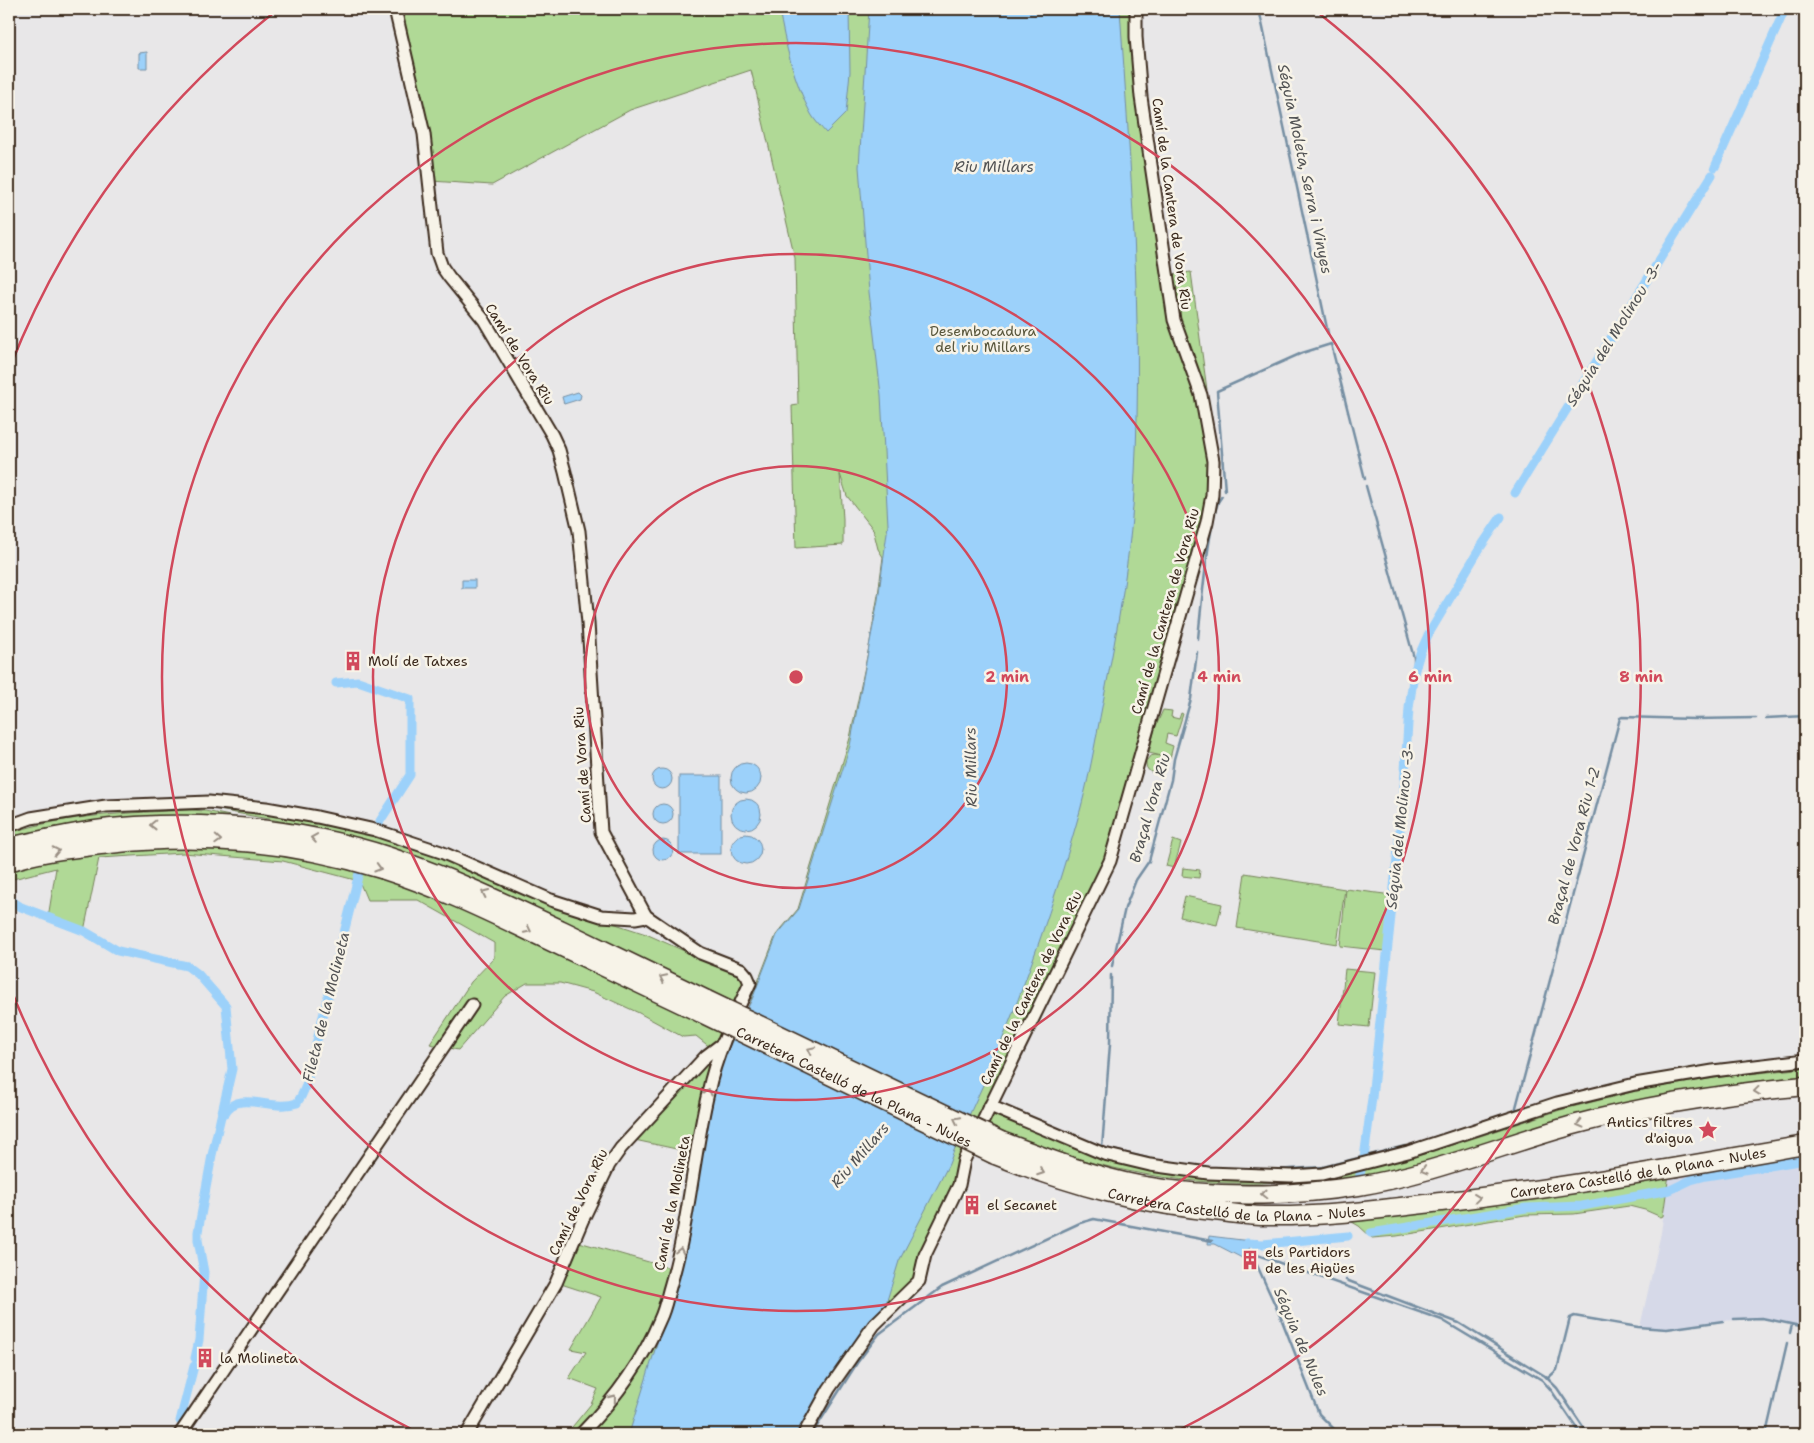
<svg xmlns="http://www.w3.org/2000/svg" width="1814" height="1443" viewBox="0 0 1814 1443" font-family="'Shantell Sans',sans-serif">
<rect width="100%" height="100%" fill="#e8e7e8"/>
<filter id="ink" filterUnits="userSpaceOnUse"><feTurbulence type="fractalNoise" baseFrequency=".02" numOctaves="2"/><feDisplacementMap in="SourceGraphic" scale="10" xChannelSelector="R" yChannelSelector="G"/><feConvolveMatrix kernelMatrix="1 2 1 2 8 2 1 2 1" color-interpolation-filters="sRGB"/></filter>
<g filter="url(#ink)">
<!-- built -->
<polygon fill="#d6d9e8" points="1805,1151 1805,1327 1762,1318 1723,1321 1688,1327 1665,1328 1640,1327 1661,1233 1669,1173"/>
<!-- green -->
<g fill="#b0d996" stroke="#76825a">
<polygon points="396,9 1133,9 1173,321 1206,424 1211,495 1113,847 956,1186 916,1279 871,1322 800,1434 585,1434 655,1337 720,1062 749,1005 776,935 798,909 850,738 869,647 878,595 883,557 878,549 873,529 847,496 840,474 843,519 843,545 796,548 792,406 798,405 795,258 751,70 630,110 492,185 431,181"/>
<polygon points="1191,272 1207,390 1202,393 1191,363 1167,275"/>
<polygon points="1163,710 1172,711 1171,717 1179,719 1181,713 1183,714 1176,736 1167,734 1165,743 1173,746 1170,758 1149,753 1155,728"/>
<circle cx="1155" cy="764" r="9"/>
<polygon points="202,807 243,808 380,835 442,856 555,904 646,934 709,962 735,971 746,982 738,1004 482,883 427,860 387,846 319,828"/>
<path d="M 191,810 L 205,811 L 275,825 L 9,841 L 9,833 C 70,814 128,813 191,810 Z"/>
<polygon points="1173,840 1181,843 1174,868 1166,866"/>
<path d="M 167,847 C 190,847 213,847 235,849 C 308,856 378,875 445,901 L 726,1032 L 711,1048 L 696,1036 L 683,1037 L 639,1013 L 593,992 L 560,983 L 527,983 L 505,996 L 458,1050 L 430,1044 L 471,982 L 494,958 L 494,943 L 418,900 L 367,900 L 359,881 L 283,861 L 183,853 L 99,858 L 84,931 L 48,918 L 56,868 L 9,880 L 9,870 L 56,858 L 95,852 Z"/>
<polygon points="1183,868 1200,870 1199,878 1182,876"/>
<polygon points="1245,873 1345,889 1337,944 1237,928"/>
<polygon points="1346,889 1392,895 1385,951 1340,946"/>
<polygon points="1185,896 1222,904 1217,925 1180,917"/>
<polygon points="1345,969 1375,972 1369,1027 1339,1024"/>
<polygon points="721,1046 695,1153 630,1139"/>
<polygon points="1805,1068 1805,1080 1384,1175 1289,1187 1290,1184 1296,1182 1323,1179 1431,1152 1560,1110 1636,1091 1721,1077"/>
<path d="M 991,1108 L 1100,1154 L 1292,1178 C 1269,1185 1252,1183 1228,1183 C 1144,1180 1059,1159 983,1123 Z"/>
<polygon points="1669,1174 1663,1216 1661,1217 1645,1210 1629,1206 1574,1214 1525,1215 1397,1236 1372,1238 1359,1226 1352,1222 1351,1219"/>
<polygon points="579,1242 673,1269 660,1316 634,1362 577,1434 564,1434 568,1432 591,1404 598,1389 569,1378 586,1352 571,1349 601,1297 561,1284"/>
</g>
<!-- water -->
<g fill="#9cd1fa" stroke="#758ea2">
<path d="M 779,9 L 849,9 L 850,72 L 846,113 L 826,133 C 821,127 815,121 811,114 C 794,82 785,44 779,9 Z"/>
<path d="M 869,9 L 1120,9 C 1130,163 1143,318 1135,473 C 1132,550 1118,627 1103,702 C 1095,743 1088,785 1076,825 C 1054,903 1027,980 996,1055 C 981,1092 962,1127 949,1164 L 899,1261 L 885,1307 L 871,1322 L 847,1354 L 811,1409 L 798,1434 L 629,1434 L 675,1285 L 709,1111 L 721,1064 L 753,997 L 777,935 L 799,909 L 850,746 L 878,600 L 888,525 L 881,395 L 869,292 L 859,167 Z"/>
<polygon points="147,52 147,68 139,68 139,53"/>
<polygon points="578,392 581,395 580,399 564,404 562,397"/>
<rect x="462" y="580" width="13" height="8"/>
<circle cx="746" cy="778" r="15"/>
<circle cx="662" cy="779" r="10"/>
<rect x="679" y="776" width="42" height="78"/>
<circle cx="746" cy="814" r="15"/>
<circle cx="663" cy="814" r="10"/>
<circle cx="746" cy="849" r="15"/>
<circle cx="663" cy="850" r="10"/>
<polygon points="1209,1236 1242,1240 1258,1240 1256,1247 1250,1246 1246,1260 1215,1244 1208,1244"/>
</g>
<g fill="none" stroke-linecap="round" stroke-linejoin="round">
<!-- stream -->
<g stroke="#758ea2" stroke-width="2.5">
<polyline points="1259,9 1328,333"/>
<polyline points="1331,344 1365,479"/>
<polyline points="1366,486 1414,658 1414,673"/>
<polyline points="1225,491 1217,391 1302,353 1331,344"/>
<polyline points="1214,516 1218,502 1222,496"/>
<path d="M 1198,639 C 1202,599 1205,560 1213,521"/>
<polyline points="1766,718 1805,716"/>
<polyline points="1112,966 1125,908 1136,880 1149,861 1171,780 1174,759 1191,699 1197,652"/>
<polyline points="1722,1064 1803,1055"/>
<polyline points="1580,1092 1603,1086"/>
<polyline points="1516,1110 1526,1107"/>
<polyline points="1515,1111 1620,718 1622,717 1694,719 1756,718"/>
<polyline points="1414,1144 1508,1113"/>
<polyline points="1102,1148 1110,1044 1111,975"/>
<polyline points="1104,1148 1147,1158"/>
<polyline points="1274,1170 1323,1167 1405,1146"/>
<polyline points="1246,1251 1442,1320 1542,1380 1551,1390 1581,1434"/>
<polyline points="1251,1252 1281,1318 1319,1414 1339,1434"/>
<polyline points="1346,1280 1459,1323 1545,1376 1557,1388 1588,1434"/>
<polyline points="1734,1319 1762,1318 1805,1327"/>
<polyline points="1790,1333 1792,1325"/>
<polyline points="1548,1378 1557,1370 1570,1318 1574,1316 1638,1327 1667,1329 1723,1321"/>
<polyline points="812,1434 857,1363 879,1334 942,1287 1080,1223 1094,1219 1212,1241"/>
<polyline points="1766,1434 1787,1343"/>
</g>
<!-- canal -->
<g stroke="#9cd1fa" stroke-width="9">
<polyline points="1715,167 1785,9"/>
<polyline points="1515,493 1712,175"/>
<polyline points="336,683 358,681 410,699 410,775 380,821"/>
<polyline points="9,899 21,907 84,931 118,951 187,966 198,974 226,1006 232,1069 212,1155 198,1232 198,1240 204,1272 199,1340 195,1358"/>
<path d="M 225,1113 C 238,1089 272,1112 297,1103 C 305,1092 308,1082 310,1068 L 359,873"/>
<polyline points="1364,1158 1372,1098 1403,801 1409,708 1414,673 1420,653 1428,635 1480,548 1501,517"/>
<polyline points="1359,1178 1361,1171"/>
<polyline points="1371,1233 1526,1208 1582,1206 1670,1190 1691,1180 1706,1176 1805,1160"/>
<polyline points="1247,1243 1263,1244 1348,1236"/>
<polyline points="180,1421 194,1366"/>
</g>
<defs>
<g id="minor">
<path d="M 395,9 L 424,134 L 437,253 L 442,267 L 449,277 L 484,320 L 552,435 L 559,450 L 565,472 L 579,531 L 588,623 L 601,832 L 646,916 L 700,953 L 741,969 L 747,976 L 750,983 C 733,1019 716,1054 708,1093 C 693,1157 689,1223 670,1287 C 667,1297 665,1309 660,1319 C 642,1363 613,1401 581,1434"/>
<polyline points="9,826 31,818 106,806 209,802 266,808 317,817 375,830 441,852 551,900 601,916 635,918 646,916"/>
<polyline points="990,1106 1104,1154 1150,1165 1208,1173 1291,1176 1322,1174 1408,1152 1557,1103 1635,1084 1713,1071 1805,1060"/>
<polyline points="180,1434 472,1005"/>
<polyline points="467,1434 556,1283 582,1221 609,1165 621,1148 706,1056 723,1043"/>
<polyline points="804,1434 829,1389 874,1325 919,1281 925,1255 959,1185 964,1160 1110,861 1207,522 1212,495 1213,461 1201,395 1174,320 1141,97 1136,37 1136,9"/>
</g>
<g id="primary">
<path d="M 9,847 C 51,838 93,828 136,826 C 221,821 309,831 390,857 C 450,877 507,904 564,931 C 612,954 659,977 707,1000"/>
<path d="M 9,862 C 41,851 76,848 109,844 C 200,833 294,842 381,869 C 435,886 487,911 537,935 C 592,961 646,987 701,1013"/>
<path d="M 1001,1141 C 1046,1158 1092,1176 1139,1185 C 1211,1198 1286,1197 1358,1186 C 1433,1174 1504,1144 1577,1124 C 1651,1104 1729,1093 1805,1086"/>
<path id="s1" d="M 995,1155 C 1071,1185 1142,1205 1223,1212 C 1237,1214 1251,1216 1264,1216 C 1324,1217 1383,1209 1441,1202 C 1563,1188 1684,1166 1805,1145"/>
</g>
</defs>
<!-- minor casing -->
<use href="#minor" stroke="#3b2a1e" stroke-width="15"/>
<!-- primary casing -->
<use href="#primary" stroke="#3b2a1e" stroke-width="21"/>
<!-- minor -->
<use href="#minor" stroke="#f7f3e8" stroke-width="11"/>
<!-- primary -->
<use href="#primary" stroke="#f7f3e8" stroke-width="18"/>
<defs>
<g id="primary-bridge">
<polyline points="707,1000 1001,1141"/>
<path id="s2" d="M 701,1013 L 995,1155"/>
</g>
</defs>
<!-- primary-bridge casing -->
<use href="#primary-bridge" stroke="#3b2a1e" stroke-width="21" stroke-linecap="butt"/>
<!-- primary-bridge -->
<use href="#primary-bridge" stroke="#f7f3e8" stroke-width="18"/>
</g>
<!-- one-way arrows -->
<defs><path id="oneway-chevron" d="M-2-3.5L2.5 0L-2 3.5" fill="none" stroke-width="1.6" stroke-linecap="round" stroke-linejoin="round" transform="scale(1.25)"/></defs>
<g stroke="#998e83">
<use href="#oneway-chevron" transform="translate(153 825) rotate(179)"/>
<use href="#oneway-chevron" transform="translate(314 838) rotate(-171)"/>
<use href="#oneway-chevron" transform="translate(218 840) rotate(3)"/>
<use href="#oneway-chevron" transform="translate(56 851) rotate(-12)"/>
<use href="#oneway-chevron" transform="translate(378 868) rotate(16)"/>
<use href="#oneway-chevron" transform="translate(485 893) rotate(-155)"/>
<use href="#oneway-chevron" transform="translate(528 930) rotate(26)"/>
<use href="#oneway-chevron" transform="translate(663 978) rotate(-154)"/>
<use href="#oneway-chevron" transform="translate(811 1050) rotate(-154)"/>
<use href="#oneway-chevron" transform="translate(1757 1091) rotate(173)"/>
<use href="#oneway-chevron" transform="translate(708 1092) rotate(-76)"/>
<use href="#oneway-chevron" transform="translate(957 1120) rotate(-154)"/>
<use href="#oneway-chevron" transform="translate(1580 1124) rotate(166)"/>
<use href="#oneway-chevron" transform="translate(1424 1170) rotate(163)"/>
<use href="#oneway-chevron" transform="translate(1041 1172) rotate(20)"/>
<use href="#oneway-chevron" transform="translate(1264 1194) rotate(-179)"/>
<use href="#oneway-chevron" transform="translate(1477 1198) rotate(-7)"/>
<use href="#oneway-chevron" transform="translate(680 1251) rotate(-78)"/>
<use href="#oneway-chevron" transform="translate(613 1398) rotate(-51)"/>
</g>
</g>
<!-- distance rings -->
<g fill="none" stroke="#d1495b" stroke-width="2.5">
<circle cx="796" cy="677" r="211"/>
<circle cx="796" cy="677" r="423"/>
<circle cx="796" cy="677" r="634"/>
<path d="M419 1433A845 845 0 0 1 10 987M10 367A845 845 0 0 1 276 11M1316 11A845 845 0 0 1 1173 1433"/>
</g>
<!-- icons -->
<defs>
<symbol id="building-bare" viewBox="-9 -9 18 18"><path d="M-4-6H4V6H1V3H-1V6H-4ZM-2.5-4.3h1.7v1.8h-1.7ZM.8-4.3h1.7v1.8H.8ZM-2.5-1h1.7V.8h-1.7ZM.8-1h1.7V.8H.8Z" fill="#d1495b" stroke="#f7f3e8" stroke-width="2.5" paint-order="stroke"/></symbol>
<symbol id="sight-bare" viewBox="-9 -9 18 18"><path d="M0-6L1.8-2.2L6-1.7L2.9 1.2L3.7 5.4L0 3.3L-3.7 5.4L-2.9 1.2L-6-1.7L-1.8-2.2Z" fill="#d1495b" stroke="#f7f3e8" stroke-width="2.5" paint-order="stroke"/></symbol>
</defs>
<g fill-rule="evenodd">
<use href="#building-bare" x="339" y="647" width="28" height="28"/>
<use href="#sight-bare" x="1694" y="1116" width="28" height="28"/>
<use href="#building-bare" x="958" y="1191" width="28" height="28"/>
<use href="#building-bare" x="1236" y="1246" width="28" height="28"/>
<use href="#building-bare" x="191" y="1344" width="28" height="28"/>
</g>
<g text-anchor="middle" stroke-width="5" stroke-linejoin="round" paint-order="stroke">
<!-- street labels -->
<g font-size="14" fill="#3b2a1e" stroke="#f7f3e8">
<text transform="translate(1172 204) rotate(82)" y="5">Camí de la Cantera de Vora Riu</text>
<text transform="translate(520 354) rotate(58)" y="5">Camí de Vora Riu</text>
<text transform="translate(1165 611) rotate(-74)" y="5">Camí de la Cantera de Vora Riu</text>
<text transform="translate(582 765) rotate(-94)" y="5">Camí de Vora Riu</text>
<text transform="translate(1031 988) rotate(-64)" y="5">Camí de la Cantera de Vora Riu</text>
<text dy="5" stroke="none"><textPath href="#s2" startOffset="170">Carretera Castelló de la Plana - Nules</textPath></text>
<text dy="5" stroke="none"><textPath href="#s1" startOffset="654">Carretera Castelló de la Plana - Nules</textPath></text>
<text dy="5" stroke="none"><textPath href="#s1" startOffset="249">Carretera Castelló de la Plana - Nules</textPath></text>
<text transform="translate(578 1202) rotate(-64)" y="5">Camí de Vora Riu</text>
<text transform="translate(672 1203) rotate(-79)" y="5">Camí de la Molineta</text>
</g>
<!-- park labels -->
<g font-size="14" fill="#58563c" stroke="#f7f3e8">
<text x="983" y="336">Desembocadura<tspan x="983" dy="16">del riu Millars</tspan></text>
</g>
<!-- poi labels -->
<g font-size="14" fill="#3b2a1e" stroke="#f7f3e8" text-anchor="start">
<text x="368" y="666">Molí de Tatxes</text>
<text x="1693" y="1127" text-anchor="end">Antics filtres<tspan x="1693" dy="16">d'aigua</tspan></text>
<text x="987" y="1210">el Secanet</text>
<text x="1265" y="1257">els Partidors<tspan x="1265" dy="16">de les Aigües</tspan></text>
<text x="220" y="1363">la Molineta</text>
</g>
<!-- water labels -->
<g font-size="15" font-style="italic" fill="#535455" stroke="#f7f3e8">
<text x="994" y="172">Riu Millars</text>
<text transform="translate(1305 169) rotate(78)" y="5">Séquia Moleta, Serra i Vinyes</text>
<text transform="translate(1614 334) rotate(-58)" y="5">Séquia del Molinou -3-</text>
<text transform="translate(971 767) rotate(-91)" y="5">Riu Millars</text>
<text transform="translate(1150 808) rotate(-74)" y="5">Braçal Vora Riu</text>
<text transform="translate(1400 826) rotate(-84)" y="5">Séquia del Molinou -3-</text>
<text transform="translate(1574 846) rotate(-75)" y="5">Braçal de Vora Riu 1-2</text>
<text transform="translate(326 1007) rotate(-76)" y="5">Fileta de la Molineta</text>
<text transform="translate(860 1155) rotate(-49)" y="5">Riu Millars</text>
<text transform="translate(1301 1342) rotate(67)" y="5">Séquia de Nules</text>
</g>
</g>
<circle cx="796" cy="677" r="8" fill="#d1495b" stroke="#f7f3e8" stroke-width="2.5"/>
<g font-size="15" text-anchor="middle" font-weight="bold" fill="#d1495b" stroke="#f7f3e8" stroke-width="5" stroke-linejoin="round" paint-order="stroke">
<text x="1007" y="682">2 min</text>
<text x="1219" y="682">4 min</text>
<text x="1430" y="682">6 min</text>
<text x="1641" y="682">8 min</text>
</g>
<!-- margin -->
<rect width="1814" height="1443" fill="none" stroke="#f7f3e8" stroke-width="30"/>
<rect x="15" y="15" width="1784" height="1413" fill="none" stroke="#3b2a1e" stroke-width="2" filter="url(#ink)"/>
</svg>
